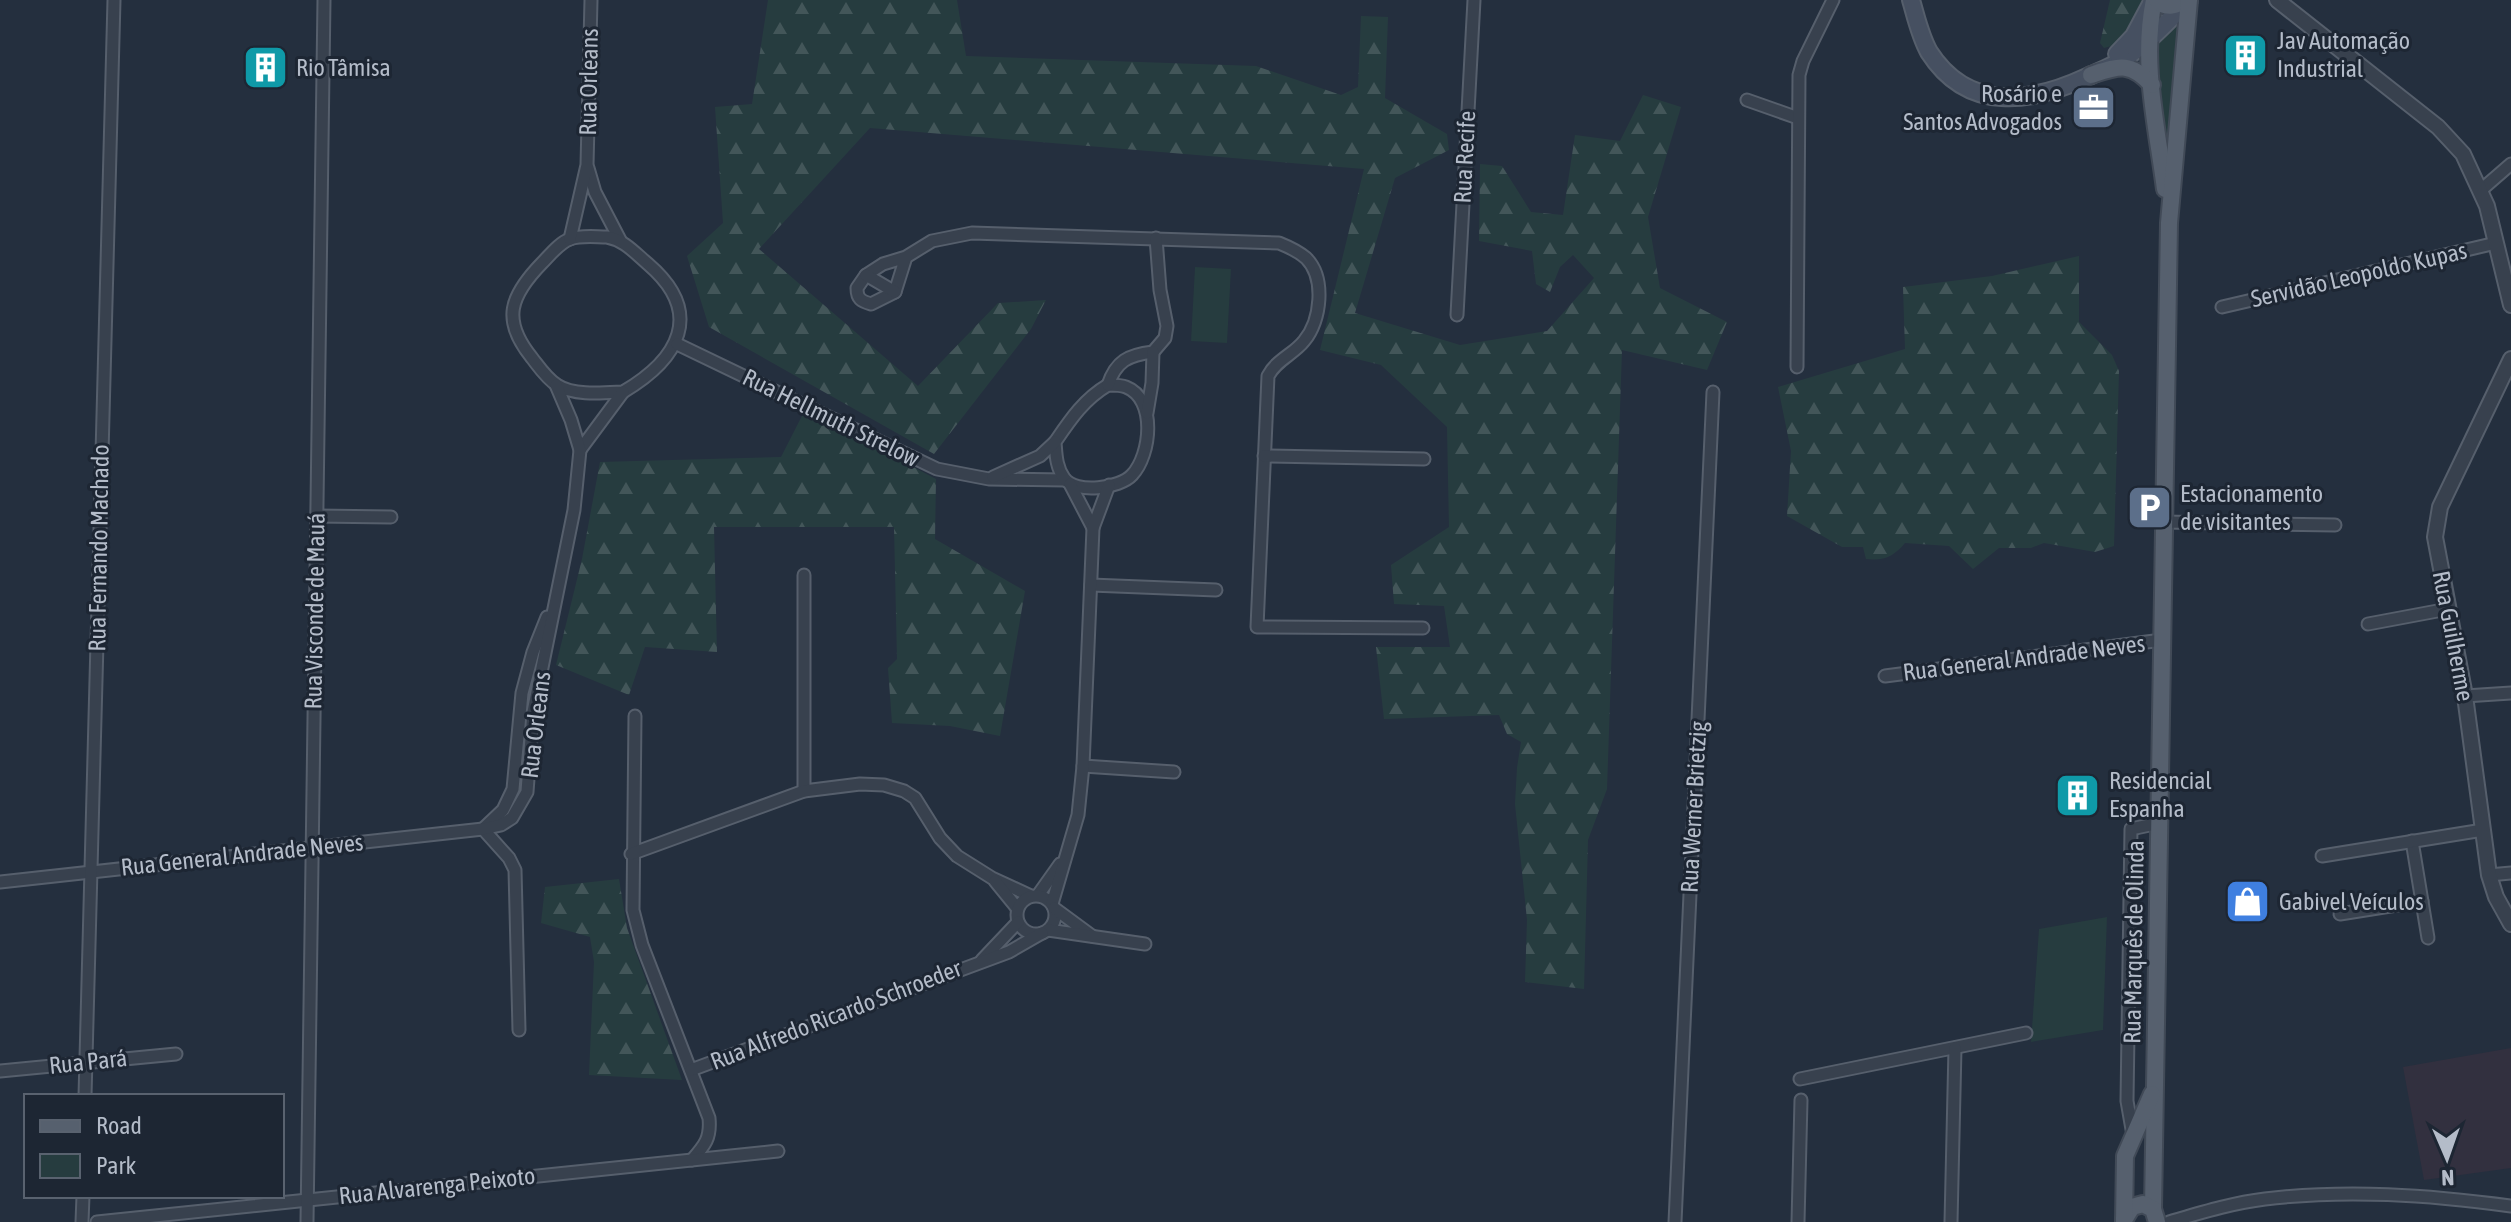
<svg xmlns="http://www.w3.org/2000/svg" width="2511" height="1222" viewBox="0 0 2511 1222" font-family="'Asap Condensed',sans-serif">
<defs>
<pattern id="forest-firs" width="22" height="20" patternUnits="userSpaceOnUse" patternTransform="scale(2)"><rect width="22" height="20" fill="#263c3f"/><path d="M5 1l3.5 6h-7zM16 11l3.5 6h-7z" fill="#435659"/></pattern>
</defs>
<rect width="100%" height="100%" fill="#242f3e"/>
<!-- medical -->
<polygon fill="#32303f" points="2511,1048 2511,1168 2424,1180 2403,1067"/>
<!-- green -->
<g fill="#263c3f">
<polygon points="2176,23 2179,25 2168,183 2155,43"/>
<polygon points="1195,267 1231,269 1227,343 1191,341"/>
<polygon points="2107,917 2103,1030 2031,1042 2039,929"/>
</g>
<!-- forest -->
<g fill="url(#forest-firs)">
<polygon points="768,0 957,0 966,56 1256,66 1341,95 1358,87 1361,16 1388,17 1385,98 1447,134 1449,150 1395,178 1355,313 1460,345 1547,331 1594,278 1573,255 1560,267 1550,292 1536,284 1532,251 1479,241 1480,164 1502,166 1531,212 1563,215 1575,135 1620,141 1643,95 1681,107 1648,217 1660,288 1727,322 1707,370 1622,350 1607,789 1588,840 1584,989 1525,982 1527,920 1515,804 1517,768 1521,742 1507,734 1499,715 1384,719 1376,647 1450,647 1444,606 1394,604 1391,565 1449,527 1447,427 1381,365 1320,350 1364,169 870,128 759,249 918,386 998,303 1046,300 1031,329 934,454 709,327 687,256 723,223 715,107 752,104"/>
<polygon points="2110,0 2142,0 2119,44 2104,48 2100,43"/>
<path d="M 2079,256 L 2079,322 L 2112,355 L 2119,371 L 2114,546 L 2095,552 L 2044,543 L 2031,548 L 1999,548 L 1973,569 L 1949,546 L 1905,543 C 1894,556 1885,561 1866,559 L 1863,547 L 1842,547 L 1787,516 L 1791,451 L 1778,387 L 1905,349 L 1903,287 L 1992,276 Z"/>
<polygon points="805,410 936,479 935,539 1025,591 1000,736 950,726 892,723 888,668 897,659 894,527 714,527 717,652 645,647 629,695 556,665 582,559 600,462 781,457"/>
<polygon points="619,879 627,928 682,1080 589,1075 594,962 590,937 541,923 545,887"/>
</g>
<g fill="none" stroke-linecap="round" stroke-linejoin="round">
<defs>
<g id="minor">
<polyline points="1747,100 1798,118"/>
<polyline points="588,168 595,192 620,240"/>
<polyline points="2481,190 2511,164"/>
<path d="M 607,237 C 624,240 634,252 648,264 C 705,313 679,359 623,392 C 603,393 574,396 557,385 C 547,379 539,367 532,358 C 501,320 510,296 542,263 C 550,255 559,243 570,239 C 581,235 595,237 607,237 Z"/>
<polyline points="570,239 587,165 591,0"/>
<path d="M 906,257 L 895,292 L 871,304 C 861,301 857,299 857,288 L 866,275 L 883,264 L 906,257 L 932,241 L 972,233 L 1279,243 C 1289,247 1298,251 1306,258 C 1326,278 1321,321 1304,341 C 1294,354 1276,360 1268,376 L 1257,627 L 1423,628"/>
<polyline points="866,275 895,292"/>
<polyline points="2222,307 2496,243"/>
<polyline points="1457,315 1474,0"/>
<polyline points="677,344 937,469 989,479 1065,480"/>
<polyline points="1797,367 1799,75 1803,61 1833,0"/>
<path d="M 1108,385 C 1113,385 1121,385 1126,387 C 1157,399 1151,455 1132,475 C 1120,488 1076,495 1064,478 C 1056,467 1056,454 1055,442 C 1070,420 1084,399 1108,385 Z"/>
<path d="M 1108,385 C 1116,361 1128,355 1153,352 L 1165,338 L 1167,326 L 1160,290 L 1156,238"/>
<polyline points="1147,413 1152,383 1153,352"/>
<polyline points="580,450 623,392"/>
<polyline points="1264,456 1424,459"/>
<polyline points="993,477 1040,456 1055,442"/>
<polyline points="1070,484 1093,528"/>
<polyline points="317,516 391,517"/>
<polyline points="2164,522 2335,525"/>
<polyline points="1091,585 1216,590"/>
<polyline points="2368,624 2448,609"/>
<polyline points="1885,676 2162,640"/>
<polyline points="2465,696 2511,693"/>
<path d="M 635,716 L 633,910 L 642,945 L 709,1118 C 711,1138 705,1145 692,1160"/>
<polyline points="1083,766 1174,772"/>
<polyline points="804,791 804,575"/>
<polyline points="484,828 503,810 513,789 522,693 533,652 547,617"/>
<polyline points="483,829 509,858 515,870 519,1030"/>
<polyline points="2412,841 2428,938"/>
<polyline points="631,854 804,791 860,784 884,785 904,791 915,798 940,838 957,856 992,878 1031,896"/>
<polyline points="2322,856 2483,830"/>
<polyline points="2489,875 2511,873"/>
<polyline points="995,881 1017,908"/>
<polyline points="0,882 483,829 501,825 512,818 527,792 533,712 574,510 580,450 571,420 556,385"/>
<polyline points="1038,895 1060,864"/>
<circle cx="1036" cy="915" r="19"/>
<polyline points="1052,904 1078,815 1083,766 1093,528 1109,485"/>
<polyline points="1054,908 1092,936"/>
<polyline points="2340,914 2422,901"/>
<polyline points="1048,930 1145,944"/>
<polyline points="982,960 1018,922"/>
<polyline points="691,1070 1009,952 1042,933"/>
<polyline points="0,1071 176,1054"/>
<polyline points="1800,1079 2026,1033"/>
<polyline points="85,1096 114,0"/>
<polyline points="2133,1135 2127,1101 2131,829 2159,823"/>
<polyline points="82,1222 83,1196"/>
<polyline points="97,1222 778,1151"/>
<polyline points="307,1222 324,0"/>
<polyline points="1675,1222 1713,392"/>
<polyline points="1798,1222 1801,1100"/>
<polyline points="1951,1222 1955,1048"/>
<path d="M 2169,1222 C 2200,1213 2232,1203 2265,1199 C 2347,1189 2429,1195 2511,1206"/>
</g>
<g id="tertiary">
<polyline points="2277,0 2438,127 2463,154 2487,206 2511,305"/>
<polyline points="2511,359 2440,507 2435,537 2465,696 2489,875 2496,897 2511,924"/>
</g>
<g id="secondary">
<path d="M 1911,0 C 1916,17 1920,36 1929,52 C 1968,113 2031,103 2087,77 C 2100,71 2114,66 2125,58 C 2149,42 2169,20 2189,0"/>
<polyline points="2117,54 2134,36 2151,4"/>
</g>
<g id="primary">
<path d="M 2154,0 C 2141,62 2157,127 2165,189"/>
<path d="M 2157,0 C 2166,10 2177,5 2188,0"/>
<path d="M 2091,75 C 2119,66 2130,61 2152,85"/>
<polyline points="2153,1209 2169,223 2189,0"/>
<polyline points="2124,1220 2132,1207 2143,1204 2153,1209 2157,1222"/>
<polyline points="2124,1222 2125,1156 2152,1094"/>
</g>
</defs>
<!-- minor casing -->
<use href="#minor" stroke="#565f6c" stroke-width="15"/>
<!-- tertiary casing -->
<use href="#tertiary" stroke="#565f6c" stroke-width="18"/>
<!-- secondary casing -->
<use href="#secondary" stroke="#565f6c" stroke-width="20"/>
<!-- primary casing -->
<use href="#primary" stroke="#414a57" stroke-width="20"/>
<!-- minor -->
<use href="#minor" stroke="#38414e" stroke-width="11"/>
<!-- tertiary -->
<use href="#tertiary" stroke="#38414e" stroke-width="14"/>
<!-- secondary -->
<use href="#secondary" stroke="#465061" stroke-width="16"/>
<!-- primary -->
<use href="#primary" stroke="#56606e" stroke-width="16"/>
</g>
<!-- icons -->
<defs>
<symbol id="building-square" viewBox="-11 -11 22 22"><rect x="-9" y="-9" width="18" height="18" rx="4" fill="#0f9aa8" stroke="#1d2633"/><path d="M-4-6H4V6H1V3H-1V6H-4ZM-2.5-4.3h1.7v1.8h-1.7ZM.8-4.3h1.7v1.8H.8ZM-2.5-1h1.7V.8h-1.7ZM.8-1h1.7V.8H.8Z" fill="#fff"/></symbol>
<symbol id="office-square" viewBox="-11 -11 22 22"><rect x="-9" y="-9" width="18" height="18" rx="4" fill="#5c6f8a" stroke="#1d2633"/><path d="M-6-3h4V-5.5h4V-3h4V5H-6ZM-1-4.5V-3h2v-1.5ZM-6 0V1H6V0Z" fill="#fff"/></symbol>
<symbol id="parking-square" viewBox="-11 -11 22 22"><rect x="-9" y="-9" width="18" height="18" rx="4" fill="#5c6f8a" stroke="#1d2633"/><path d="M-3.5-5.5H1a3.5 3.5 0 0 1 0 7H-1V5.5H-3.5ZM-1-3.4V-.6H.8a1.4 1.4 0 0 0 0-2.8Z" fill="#fff"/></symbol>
<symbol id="shop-square" viewBox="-11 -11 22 22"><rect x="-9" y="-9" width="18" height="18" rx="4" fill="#3f7fe0" stroke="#1d2633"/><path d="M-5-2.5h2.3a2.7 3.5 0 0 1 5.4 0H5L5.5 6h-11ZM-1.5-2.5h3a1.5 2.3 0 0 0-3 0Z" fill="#fff"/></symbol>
</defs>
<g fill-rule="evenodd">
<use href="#building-square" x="2220" y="30" width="51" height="51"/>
<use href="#building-square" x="240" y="42" width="51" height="51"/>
<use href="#office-square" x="2068" y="82" width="51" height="51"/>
<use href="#parking-square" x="2124" y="482" width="51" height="51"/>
<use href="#building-square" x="2052" y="770" width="51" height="51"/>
<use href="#shop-square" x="2222" y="876" width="51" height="51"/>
</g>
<g text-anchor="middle" stroke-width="6" stroke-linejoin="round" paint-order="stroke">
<!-- poi labels -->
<g font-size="24" fill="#b4bcc9" stroke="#1d2633" text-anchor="start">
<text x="2277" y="49">Jav Automação<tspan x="2277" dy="28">Industrial</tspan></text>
<text x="296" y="76">Rio Tâmisa</text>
<text x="2062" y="102" text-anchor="end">Rosário e<tspan x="2062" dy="28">Santos Advogados</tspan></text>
<text x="2180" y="502">Estacionamento<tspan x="2180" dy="28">de visitantes</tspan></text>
<text x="2109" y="789">Residencial<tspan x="2109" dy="28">Espanha</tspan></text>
<text x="2279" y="910">Gabivel Veículos</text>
</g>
<!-- street labels -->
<g font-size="24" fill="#b4bcc9" stroke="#1d2633">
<text transform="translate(589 82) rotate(-89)" y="8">Rua Orleans</text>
<text transform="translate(1465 157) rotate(-87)" y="8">Rua Recife</text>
<text transform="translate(2359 275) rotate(-13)" y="8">Servidão Leopoldo Kupas</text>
<text transform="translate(831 418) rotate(26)" y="8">Rua Hellmuth Strelow</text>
<text transform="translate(99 548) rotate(-89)" y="8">Rua Fernando Machado</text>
<text transform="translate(315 611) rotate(-89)" y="8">Rua Visconde de Mauá</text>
<text transform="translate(2453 636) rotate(79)" y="8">Rua Guilherme</text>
<text transform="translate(2024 658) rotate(-7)" y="8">Rua General Andrade Neves</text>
<text transform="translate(536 725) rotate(-83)" y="8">Rua Orleans</text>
<text transform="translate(1694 807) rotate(-87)" y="8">Rua Werner Brietzig</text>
<text transform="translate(242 855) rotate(-6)" y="8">Rua General Andrade Neves</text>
<text transform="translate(2134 942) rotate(-89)" y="8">Rua Marquês de Olinda</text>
<text transform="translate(836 1015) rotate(-21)" y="8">Rua Alfredo Ricardo Schroeder</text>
<text transform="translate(88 1062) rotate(-6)" y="8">Rua Pará</text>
<text transform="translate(437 1186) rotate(-6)" y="8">Rua Alvarenga Peixoto</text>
</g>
</g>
<!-- legend -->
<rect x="24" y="1094" width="260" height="104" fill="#1d2633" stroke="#59626f" stroke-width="2"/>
<rect x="40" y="1120" width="40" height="12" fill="#56606e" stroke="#59626f" stroke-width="2"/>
<text x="96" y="1134" font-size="24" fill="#b4bcc9">Road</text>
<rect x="40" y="1154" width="40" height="24" fill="#263c3f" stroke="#59626f" stroke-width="2"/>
<text x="96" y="1174" font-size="24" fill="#b4bcc9">Park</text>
<!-- north arrow -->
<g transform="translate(2447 1158) rotate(178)" stroke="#1d2633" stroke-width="6" paint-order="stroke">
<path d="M0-6L14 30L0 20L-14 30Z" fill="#b4bcc9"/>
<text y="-12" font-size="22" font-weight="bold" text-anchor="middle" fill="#b4bcc9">N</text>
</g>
</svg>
